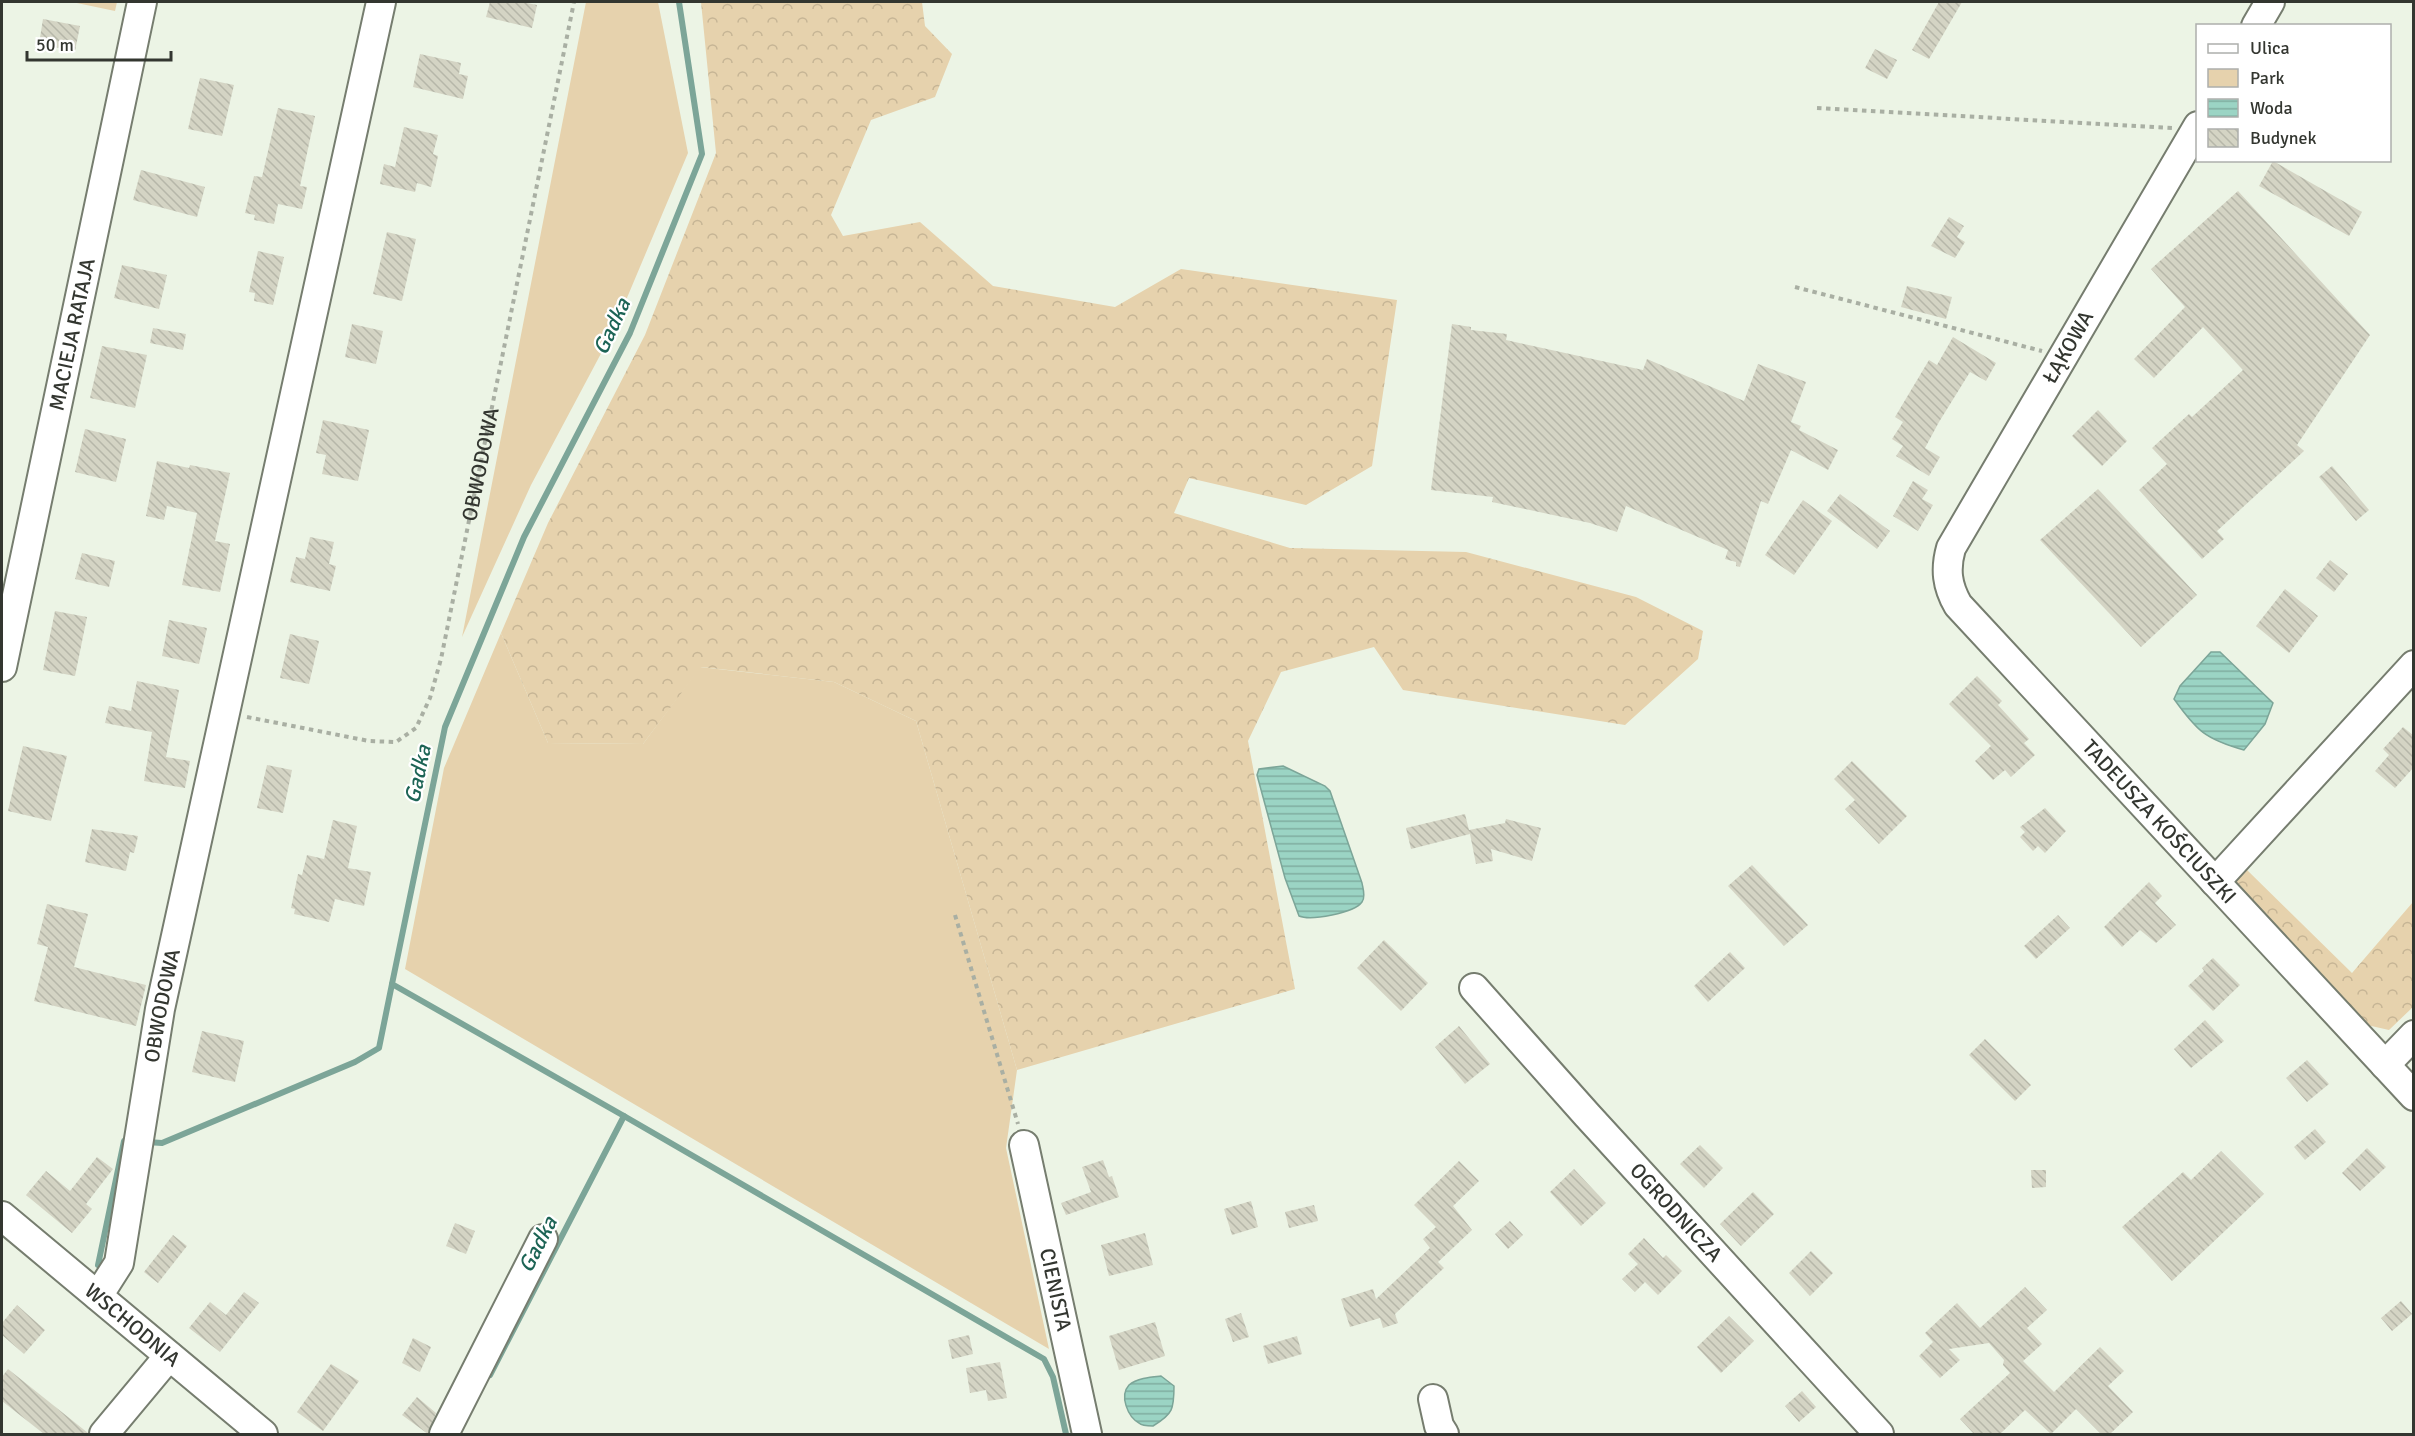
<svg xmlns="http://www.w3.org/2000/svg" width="2415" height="1436" viewBox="0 0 2415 1436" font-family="Signika,sans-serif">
<defs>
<pattern id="forest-crowns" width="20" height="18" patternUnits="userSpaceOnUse" patternTransform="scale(1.5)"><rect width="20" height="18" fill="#e6d2ad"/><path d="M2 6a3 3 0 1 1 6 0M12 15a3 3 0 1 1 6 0" fill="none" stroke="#c6b595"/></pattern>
<pattern id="water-rules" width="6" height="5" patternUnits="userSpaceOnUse" patternTransform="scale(1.5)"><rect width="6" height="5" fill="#9bd4c4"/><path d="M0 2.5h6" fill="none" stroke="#7fada0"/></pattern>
<pattern id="building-back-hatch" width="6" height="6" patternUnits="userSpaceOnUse" patternTransform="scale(1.5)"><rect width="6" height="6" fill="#d4d4c4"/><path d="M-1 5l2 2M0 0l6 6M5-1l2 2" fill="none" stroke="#b6b7a9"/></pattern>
</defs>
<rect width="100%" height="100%" fill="#ecf4e5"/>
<!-- green -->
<g fill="#e6d2ad">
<polygon points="72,2 117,2 115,11"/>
<polygon points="586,2 658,2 688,153 613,331 531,485 462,637"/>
<polygon points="501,633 548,743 643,744 700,667 834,682 916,721 1017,1070 1006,1148 1049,1349 405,969 444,768"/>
</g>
<!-- forest -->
<g fill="url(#forest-crowns)">
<polygon points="701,2 922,2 925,26 952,54 935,97 871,120 831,215 843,236 920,222 993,286 1115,307 1181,269 1397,300 1372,466 1306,505 1189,478 1174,513 1290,548 1466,552 1636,597 1703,631 1698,659 1625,725 1403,690 1374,647 1281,672 1248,741 1295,989 1017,1070 916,721 834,682 701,667 643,744 548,743 501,633 548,523 645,335 716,153"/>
<polygon points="2246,869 2352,973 2413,902 2413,1007 2389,1030 2367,1025 2231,884"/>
</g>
<!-- water -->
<g fill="url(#water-rules)" stroke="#7ca598" stroke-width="1.5">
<path d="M 2211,652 L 2220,652 L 2273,703 L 2265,724 L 2244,750 C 2205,739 2197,731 2174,699 L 2180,686 Z"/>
<path d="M 1283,766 L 1325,786 L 1330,791 L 1362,883 C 1363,889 1366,897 1362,902 C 1354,913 1311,921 1299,916 L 1285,878 L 1257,775 L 1259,769 Z"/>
<path d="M 1161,1376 L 1174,1386 C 1174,1409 1173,1414 1153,1426 C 1149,1426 1142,1426 1139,1423 C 1128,1417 1119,1396 1129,1385 C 1137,1378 1151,1377 1161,1376 Z"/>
</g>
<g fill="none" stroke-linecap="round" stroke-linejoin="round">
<!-- stream -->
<g stroke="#7ca598" stroke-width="6">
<polyline points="624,1116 1044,1359 1053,1377 1066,1434"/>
<polyline points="147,1142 162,1143 355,1062 379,1048 392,984"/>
<polyline points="98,1265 124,1141 131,1141"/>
<polyline points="490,1375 624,1116 392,984 445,727 524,537 630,333 702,154 679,2"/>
</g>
</g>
<!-- building -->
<g fill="url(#building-back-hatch)">
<polygon points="490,2 522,2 537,5 532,28 486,17"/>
<polygon points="1939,2 1962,2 1929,59 1912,50"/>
<polygon points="43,19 80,26 75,51 39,44"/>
<polygon points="1875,49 1897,60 1887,79 1865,68"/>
<polygon points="420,54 461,63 459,74 468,76 463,99 413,87"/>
<polygon points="200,78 234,85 222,136 188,129"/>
<polygon points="278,108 315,116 300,186 307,187 302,209 278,204 274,224 254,220 255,215 245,213 254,176 262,177"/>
<polygon points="404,127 438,135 433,154 438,156 431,187 417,183 415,192 380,184 384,164 395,167"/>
<polygon points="2273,161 2362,212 2349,236 2259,186"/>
<polygon points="141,170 205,187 197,217 133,200"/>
<polygon points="2238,191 2370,335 2297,445 2304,451 2217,531 2224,539 2202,559 2139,490 2167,464 2152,448 2189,414 2192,417 2243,370 2203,327 2154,378 2134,359 2185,307 2151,269"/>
<polygon points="1949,217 1964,226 1957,237 1965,242 1955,258 1931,246"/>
<polygon points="387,232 416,239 402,301 373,294"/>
<polygon points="258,251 284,257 273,305 254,301 255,293 249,292"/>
<polygon points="122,265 167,275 159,309 114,298"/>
<polygon points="1907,286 1952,297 1946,319 1901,307"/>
<polygon points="352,324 383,331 376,364 345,357"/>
<polygon points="1452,324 1471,327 1471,330 1507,334 1506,340 1643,370 1647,359 1744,401 1758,364 1806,382 1791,422 1801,426 1799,430 1838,450 1828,470 1791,450 1768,504 1761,501 1740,567 1736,566 1736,562 1725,559 1728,550 1626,506 1617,532 1590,523 1492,502 1493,497 1431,490"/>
<polygon points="153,328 186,334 183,350 150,343"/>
<polygon points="1953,337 1996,363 1986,381 1970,372 1939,422 1925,448 1940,457 1929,476 1896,456 1903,446 1892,439 1903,422 1895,417 1929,360 1937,365"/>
<polygon points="102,346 147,355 135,408 90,398"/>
<polygon points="2098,410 2127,441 2102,466 2072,436"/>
<polygon points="323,420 369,430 358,481 322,474 326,455 316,453"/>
<polygon points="85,429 126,439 116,482 75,472"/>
<polygon points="157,461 189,468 190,465 230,473 215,541 230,544 220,592 182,585 197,513 167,506 164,520 146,516"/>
<polygon points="2332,466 2369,510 2356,521 2319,477"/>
<polygon points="1913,481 1928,490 1922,499 1933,505 1918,531 1893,516"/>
<polygon points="2098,489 2197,595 2141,647 2040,540"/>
<polygon points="1840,494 1890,531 1877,549 1827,511"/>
<polygon points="1803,500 1832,521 1794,575 1765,555"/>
<polygon points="310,537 334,542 329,564 336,566 330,591 290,582 296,557 305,559"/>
<polygon points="82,553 115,561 109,587 75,579"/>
<polygon points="2330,560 2348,574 2334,592 2316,578"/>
<polygon points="2285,589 2318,616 2289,653 2256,626"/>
<polygon points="55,611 87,617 75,676 43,670"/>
<polygon points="169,620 207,628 199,664 162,656"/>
<polygon points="290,634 319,641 309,684 280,678"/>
<polygon points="1977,676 2002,701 1998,705 2029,739 2024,743 2035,755 2011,777 2005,770 1993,780 1975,761 1991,746 1949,704"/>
<polygon points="137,681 179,690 166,757 190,761 185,788 144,781 152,732 105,723 109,706 131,711"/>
<polygon points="2403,727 2414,736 2414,767 2395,788 2375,771 2389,755 2383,749"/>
<polygon points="23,746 67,756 51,821 8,811"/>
<polygon points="1852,761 1907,816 1879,844 1845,809 1855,800 1834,779"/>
<polygon points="267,765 292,770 283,813 257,808"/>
<polygon points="2045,808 2066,831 2045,853 2038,846 2033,851 2020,837 2025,832 2020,827"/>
<polygon points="1465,814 1470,834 1469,830 1505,823 1506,819 1541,828 1532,861 1491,849 1493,861 1476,864 1470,834 1411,849 1406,828"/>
<polygon points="333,820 357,826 348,868 371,872 364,906 335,899 329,922 294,914 295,909 291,908 298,874 302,875 307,855 324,859"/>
<polygon points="92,829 138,836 134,853 130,852 126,871 85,862"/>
<polygon points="1752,865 1808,925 1784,946 1728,886"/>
<polygon points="2149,882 2162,896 2155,903 2176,925 2156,943 2140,930 2122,947 2104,927"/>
<polygon points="47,904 88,914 74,967 146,985 136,1026 34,1001 48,947 37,944"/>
<polygon points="2058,915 2070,928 2036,959 2024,946"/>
<polygon points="1384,940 1428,983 1401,1011 1357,968"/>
<polygon points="1730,952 1745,968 1708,1002 1694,986"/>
<polygon points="2213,958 2240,985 2213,1011 2188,986 2204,971 2202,968"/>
<polygon points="2205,1020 2224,1041 2191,1068 2174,1049"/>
<polygon points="1459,1026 1490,1064 1465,1084 1435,1047"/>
<polygon points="202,1031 244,1041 235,1082 192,1072"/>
<polygon points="1985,1039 2031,1085 2015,1101 1969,1055"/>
<polygon points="2307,1060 2329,1084 2307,1102 2286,1078"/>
<polygon points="2315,1129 2326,1142 2305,1160 2294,1147"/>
<polygon points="1700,1145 1723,1168 1704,1188 1680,1164"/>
<polygon points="2367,1148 2386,1167 2360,1191 2342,1173"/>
<polygon points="2221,1151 2264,1194 2172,1281 2122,1227 2183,1172 2191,1180"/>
<polygon points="97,1157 113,1169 86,1204 92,1209 72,1233 26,1195 46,1171 70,1191"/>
<polygon points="1103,1160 1109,1177 1112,1176 1119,1197 1066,1215 1061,1203 1091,1192 1082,1167"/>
<polygon points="1459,1161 1479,1181 1453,1206 1472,1230 1438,1262 1444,1268 1395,1314 1398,1323 1383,1328 1380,1318 1350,1327 1341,1299 1373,1289 1376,1299 1430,1248 1423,1239 1436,1227 1414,1205"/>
<polygon points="1574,1169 1606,1203 1581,1226 1550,1192"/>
<polygon points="2031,1170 2046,1170 2046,1187 2032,1188"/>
<polygon points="1753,1192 1774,1214 1741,1246 1720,1224"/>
<polygon points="1251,1201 1258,1227 1232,1235 1224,1209"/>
<polygon points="1314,1205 1318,1221 1289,1228 1285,1212"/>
<polygon points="1510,1221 1523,1235 1508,1249 1495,1234"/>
<polygon points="455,1223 475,1231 466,1254 446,1246"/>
<polygon points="1145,1233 1153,1265 1109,1276 1101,1245"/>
<polygon points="173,1235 187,1246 158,1283 144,1272"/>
<polygon points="1644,1238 1663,1258 1666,1255 1682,1271 1658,1295 1645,1282 1635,1292 1622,1279 1638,1264 1628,1254"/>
<polygon points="1811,1251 1833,1273 1810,1296 1789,1273"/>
<polygon points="2025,1287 2047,1310 2027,1328 2042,1344 2023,1361 2054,1392 2100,1347 2124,1371 2108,1386 2133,1412 2110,1434 2101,1434 2076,1409 2051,1434 2025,1410 2000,1434 1974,1434 1960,1419 2010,1373 2003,1365 2004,1360 1989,1343 1949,1349 1960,1360 1940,1378 1919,1356 1933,1342 1925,1333 1957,1303 1980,1328"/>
<polygon points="244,1292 259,1303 220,1352 189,1328 210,1302 226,1315"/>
<polygon points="2401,1301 2412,1314 2392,1331 2381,1318"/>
<polygon points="17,1305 45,1330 24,1354 2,1335 2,1323"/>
<polygon points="1241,1313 1249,1337 1233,1342 1225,1319"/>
<polygon points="1729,1316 1754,1341 1721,1373 1697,1347"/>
<polygon points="1155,1322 1165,1356 1119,1370 1109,1336"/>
<polygon points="969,1335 973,1354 952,1359 948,1340"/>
<polygon points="1297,1336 1302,1354 1268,1364 1263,1346"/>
<polygon points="413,1338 431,1347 420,1372 402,1363"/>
<polygon points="1000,1362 1007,1398 988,1401 986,1390 970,1393 966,1368"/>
<polygon points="331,1364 359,1381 323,1431 297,1412"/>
<polygon points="8,1369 88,1433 88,1434 44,1434 2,1401 2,1377"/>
<polygon points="1802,1391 1816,1407 1799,1422 1785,1406"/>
<polygon points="417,1397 436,1413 428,1434 402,1415"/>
</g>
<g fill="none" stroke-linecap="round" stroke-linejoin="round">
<defs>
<g id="minor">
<polyline points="2256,26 2270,2"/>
<path id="s2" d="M 2198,126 L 1951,548 C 1945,569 1947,586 1958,605 L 2414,1096"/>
<path id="s3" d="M 2,667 L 142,2"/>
<polyline points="2215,882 2414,665"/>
<path id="s4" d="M 1474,988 L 1587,1115 L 1879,1434"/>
<polyline points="2385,1065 2414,1035"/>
<path id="s5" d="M 1024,1145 L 1087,1434"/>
<path id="s6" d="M 2,1216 L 263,1434"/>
<path id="s7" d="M 98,1296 L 119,1263 L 160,1009 L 381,2"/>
<polyline points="1433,1399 1439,1426 1444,1434"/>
<polyline points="104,1434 169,1356"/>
<polyline points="444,1434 543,1239"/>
</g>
</defs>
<!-- minor casing -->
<use href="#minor" stroke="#767d6f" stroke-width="32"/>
<!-- path -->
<g stroke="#a9afa3" stroke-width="4" stroke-dasharray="4.5 4.5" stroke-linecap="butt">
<polyline points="1817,108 2172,128"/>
<polyline points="1795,287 2042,351"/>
<path id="s1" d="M 247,717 L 369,741 L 396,742 L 416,728 L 430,698 L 441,659 L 574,2"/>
<polyline points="955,915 1018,1124"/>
</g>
<!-- minor -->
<use href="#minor" stroke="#fff" stroke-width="28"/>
</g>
<g text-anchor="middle" stroke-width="4.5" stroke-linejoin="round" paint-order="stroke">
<!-- street labels -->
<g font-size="21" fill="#333630" stroke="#fff">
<text dy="7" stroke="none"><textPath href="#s3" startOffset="340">MACIEJA RATAJA</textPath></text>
<text transform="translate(2068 347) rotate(-60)" y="7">ŁĄKOWA</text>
<text dy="7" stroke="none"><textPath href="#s1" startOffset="448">OBWODOWA</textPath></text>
<text dy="7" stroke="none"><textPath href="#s2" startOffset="844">TADEUSZA KOŚCIUSZKI</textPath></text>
<text dy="7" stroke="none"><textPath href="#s7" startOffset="300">OBWODOWA</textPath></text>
<text dy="7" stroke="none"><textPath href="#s4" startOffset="302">OGRODNICZA</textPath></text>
<text dy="7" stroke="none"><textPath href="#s5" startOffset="148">CIENISTA</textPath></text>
<text dy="7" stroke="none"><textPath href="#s6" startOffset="170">WSCHODNIA</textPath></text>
</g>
<!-- water labels -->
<g font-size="22" font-style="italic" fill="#1c6455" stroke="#fff">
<text transform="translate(611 326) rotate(-65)" y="8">Gadka</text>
<text transform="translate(417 774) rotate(-78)" y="8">Gadka</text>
<text transform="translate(537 1244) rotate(-63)" y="8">Gadka</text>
</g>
</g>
<!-- border -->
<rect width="2415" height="1436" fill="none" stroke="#333630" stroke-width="6"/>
<!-- legend -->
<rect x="2196" y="24" width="195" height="138" fill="#ffffff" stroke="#adafac" stroke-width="1.5"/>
<rect x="2208" y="44" width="30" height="9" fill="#ffffff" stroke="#adafac" stroke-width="1.5"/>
<text x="2250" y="54" font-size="18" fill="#333630">Ulica</text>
<rect x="2208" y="69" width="30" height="18" fill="#e6d2ad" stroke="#adafac" stroke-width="1.5"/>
<text x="2250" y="84" font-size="18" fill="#333630">Park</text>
<rect x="2208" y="99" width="30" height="18" fill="url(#water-rules)" stroke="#adafac" stroke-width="1.5"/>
<text x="2250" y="114" font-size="18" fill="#333630">Woda</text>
<rect x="2208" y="129" width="30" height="18" fill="url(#building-back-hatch)" stroke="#adafac" stroke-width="1.5"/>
<text x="2250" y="144" font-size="18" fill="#333630">Budynek</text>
<!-- scale -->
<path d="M27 51v9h144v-9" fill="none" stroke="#333630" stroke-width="3"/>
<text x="36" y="51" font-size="18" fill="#333630" stroke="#ffffff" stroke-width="4.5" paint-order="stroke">50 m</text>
</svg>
